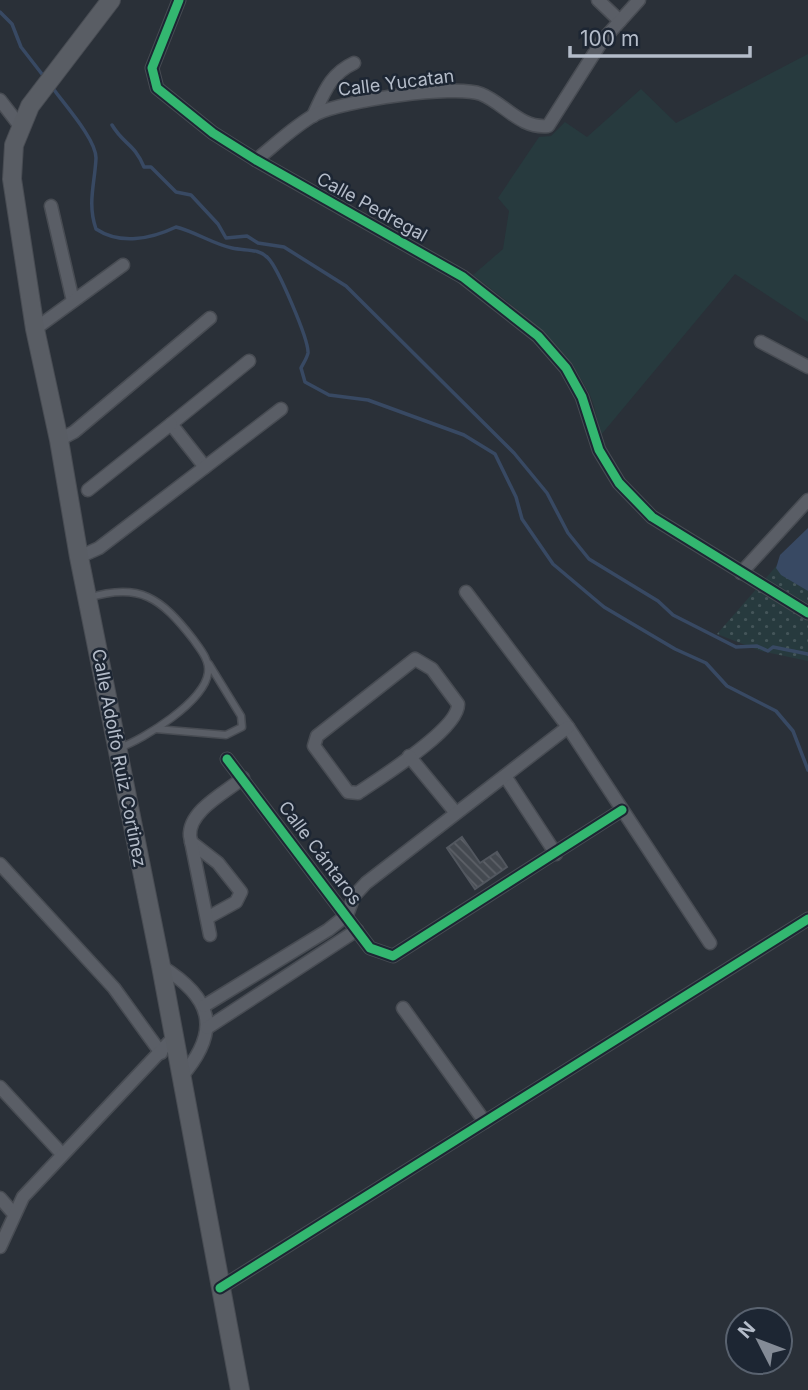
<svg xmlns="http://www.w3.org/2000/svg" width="808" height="1390" viewBox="0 0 808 1390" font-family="Inter,sans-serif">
<defs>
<pattern id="park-dots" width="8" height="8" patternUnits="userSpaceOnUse" patternTransform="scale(1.75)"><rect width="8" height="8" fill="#273a3e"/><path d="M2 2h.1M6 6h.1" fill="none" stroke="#445559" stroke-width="1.8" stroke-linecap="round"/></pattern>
<pattern id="building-back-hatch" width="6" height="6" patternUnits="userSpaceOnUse" patternTransform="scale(1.75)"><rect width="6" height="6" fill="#444950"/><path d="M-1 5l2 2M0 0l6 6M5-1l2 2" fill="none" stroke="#5d6168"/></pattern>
</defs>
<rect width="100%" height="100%" fill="#2a3038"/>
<!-- grass -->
<path fill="#273a3e" d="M 808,54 L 808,322 L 735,274 L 601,435 C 597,421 595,405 589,393 C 563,342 517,309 473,275 L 503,249 L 509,211 L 498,198 L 539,137 L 551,136 L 565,122 L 587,137 L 641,89 L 676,123 Z"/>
<!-- park -->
<polygon fill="url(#park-dots)" points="808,530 808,661 761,651 717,634"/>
<!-- water -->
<polygon fill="#384963" points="808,528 808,591 781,575 776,568 780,555"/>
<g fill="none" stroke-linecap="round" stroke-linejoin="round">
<!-- stream -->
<g stroke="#384963" stroke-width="3.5">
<polyline points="0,12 12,24 21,47 45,78"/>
<path d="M 52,87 C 63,103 96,139 96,158 C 95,183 87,203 96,229 C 120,245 151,239 176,227 C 196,232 213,244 232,248 C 245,251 259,248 268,258 C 278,268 309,340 308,353 C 307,358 303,364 301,368 L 305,382 L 329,395 L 368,400 L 464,435 L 495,454 L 516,497 L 522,519 L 553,564 L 604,607 L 675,649 L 706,663 L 727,686 L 776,711 L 793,731 L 808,770"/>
<path d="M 112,125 C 124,145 134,143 144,167 L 151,167 L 176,192 L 191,195 L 218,224 L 226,238 L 247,236 L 258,243 L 284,247 L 346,286 L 514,453 L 547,493 L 568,533 L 589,559 L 658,601 L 673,615 L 736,647 L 757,646 L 768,651 L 773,647 L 808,654"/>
</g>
</g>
<!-- building -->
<polygon fill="url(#building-back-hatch)" stroke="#52575f" stroke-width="2" points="462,837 480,863 497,852 507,867 475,889 447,848"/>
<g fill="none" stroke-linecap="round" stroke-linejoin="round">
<defs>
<g id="lane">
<path d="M 88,598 C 140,582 161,598 193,639 C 200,649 210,660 208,673 C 204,702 144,739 119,748"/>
<polyline points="156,729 226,735 242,727 241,716 209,664"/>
</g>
<g id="street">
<polyline points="179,0 152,68 157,88 213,133 256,160 463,277 538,336 566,368 582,397 599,450 619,483 652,517 808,613"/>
<polyline points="598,0 620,21"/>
<polyline points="0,100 20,126"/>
<path d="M 313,116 C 324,93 330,74 354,63"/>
<path d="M 256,160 C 275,145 294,126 316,114 C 342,101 455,84 481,94 C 504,103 520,129 548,126 L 602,41 L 639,0"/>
<polyline points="51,206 73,301"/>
<polyline points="35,329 123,265"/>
<polyline points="761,342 808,367"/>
<polyline points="59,440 74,432 210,318"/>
<polyline points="205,467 171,424 249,361"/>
<polyline points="88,490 171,424"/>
<polyline points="79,557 99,548 281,409"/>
<polyline points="741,573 808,500"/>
<polyline points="466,592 568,727 710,943"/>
<path d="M 415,659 L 432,669 L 458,704 C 459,729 380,778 358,793 L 348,792 L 314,746 L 317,736 Z"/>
<polyline points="409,756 456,813"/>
<polyline points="227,759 370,948 393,956 622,810"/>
<polyline points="505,776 556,854"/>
<polyline points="191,842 218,863 241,892 236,902 207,918"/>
<polyline points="0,864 114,988 161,1053"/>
<path d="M 210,935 L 190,836 C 188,811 226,792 243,778"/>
<path d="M 161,966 C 211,997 223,1029 181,1077"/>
<polyline points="204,1006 328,930 347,915 354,896 366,883 568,727"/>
<polyline points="403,1008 485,1122"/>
<polyline points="207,1028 357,930"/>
<polyline points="0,1087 62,1154"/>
<polyline points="0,1198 14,1214"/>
<polyline points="0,1247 23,1197 173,1038"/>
<polyline points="220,1288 808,919"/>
</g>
<polyline id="secondary" points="111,0 30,106 14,145 12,179 35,329 59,440 79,557 161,966 240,1390"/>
</defs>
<!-- lane casing -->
<use href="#lane" stroke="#484c53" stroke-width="9"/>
<!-- street casing -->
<use href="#street" stroke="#484c53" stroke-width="15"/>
<!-- secondary casing -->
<use href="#secondary" stroke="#484c53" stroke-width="20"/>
<!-- lane -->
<use href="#lane" stroke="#5a5e66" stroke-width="6"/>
<!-- street -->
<use href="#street" stroke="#5a5e66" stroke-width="12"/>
<!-- secondary -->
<use href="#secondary" stroke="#595d64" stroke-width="18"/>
<defs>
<g id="cycleway">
<polyline points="179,0 152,68 157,88 213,133 256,160 463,277 538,336 566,368 582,397 599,450 619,483 652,517 808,613"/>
<polyline points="227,759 370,948 393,956 622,810"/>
<polyline points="220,1288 808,919"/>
</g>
</defs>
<!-- cycleway casing -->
<use href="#cycleway" stroke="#1d2633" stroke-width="13"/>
<!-- cycleway -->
<use href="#cycleway" stroke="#33b770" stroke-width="9"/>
</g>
<g text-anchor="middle" stroke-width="5" stroke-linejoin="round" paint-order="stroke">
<!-- street labels -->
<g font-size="18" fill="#b4bcc9" stroke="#1d2633">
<text transform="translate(396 83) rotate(-7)" y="6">Calle Yucatan</text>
<text transform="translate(372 207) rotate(29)" y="6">Calle Pedregal</text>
<text transform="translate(119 758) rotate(79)" y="6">Calle Adolfo Ruiz Cortinez</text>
<text transform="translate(320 853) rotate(53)" y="6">Calle Cántaros</text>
</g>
</g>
<!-- north arrow -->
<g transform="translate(759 1341) rotate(312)"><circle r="33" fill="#1d2633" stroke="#59626f" stroke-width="2"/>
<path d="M0-5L12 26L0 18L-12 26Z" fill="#848b96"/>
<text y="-10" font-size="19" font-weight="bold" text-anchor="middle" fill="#b4bcc9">N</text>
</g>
<!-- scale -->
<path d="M570 46v10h180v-10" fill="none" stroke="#b4bcc9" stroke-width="3.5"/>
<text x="580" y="46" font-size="21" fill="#b4bcc9" stroke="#1d2633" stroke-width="5" paint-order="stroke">100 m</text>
</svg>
